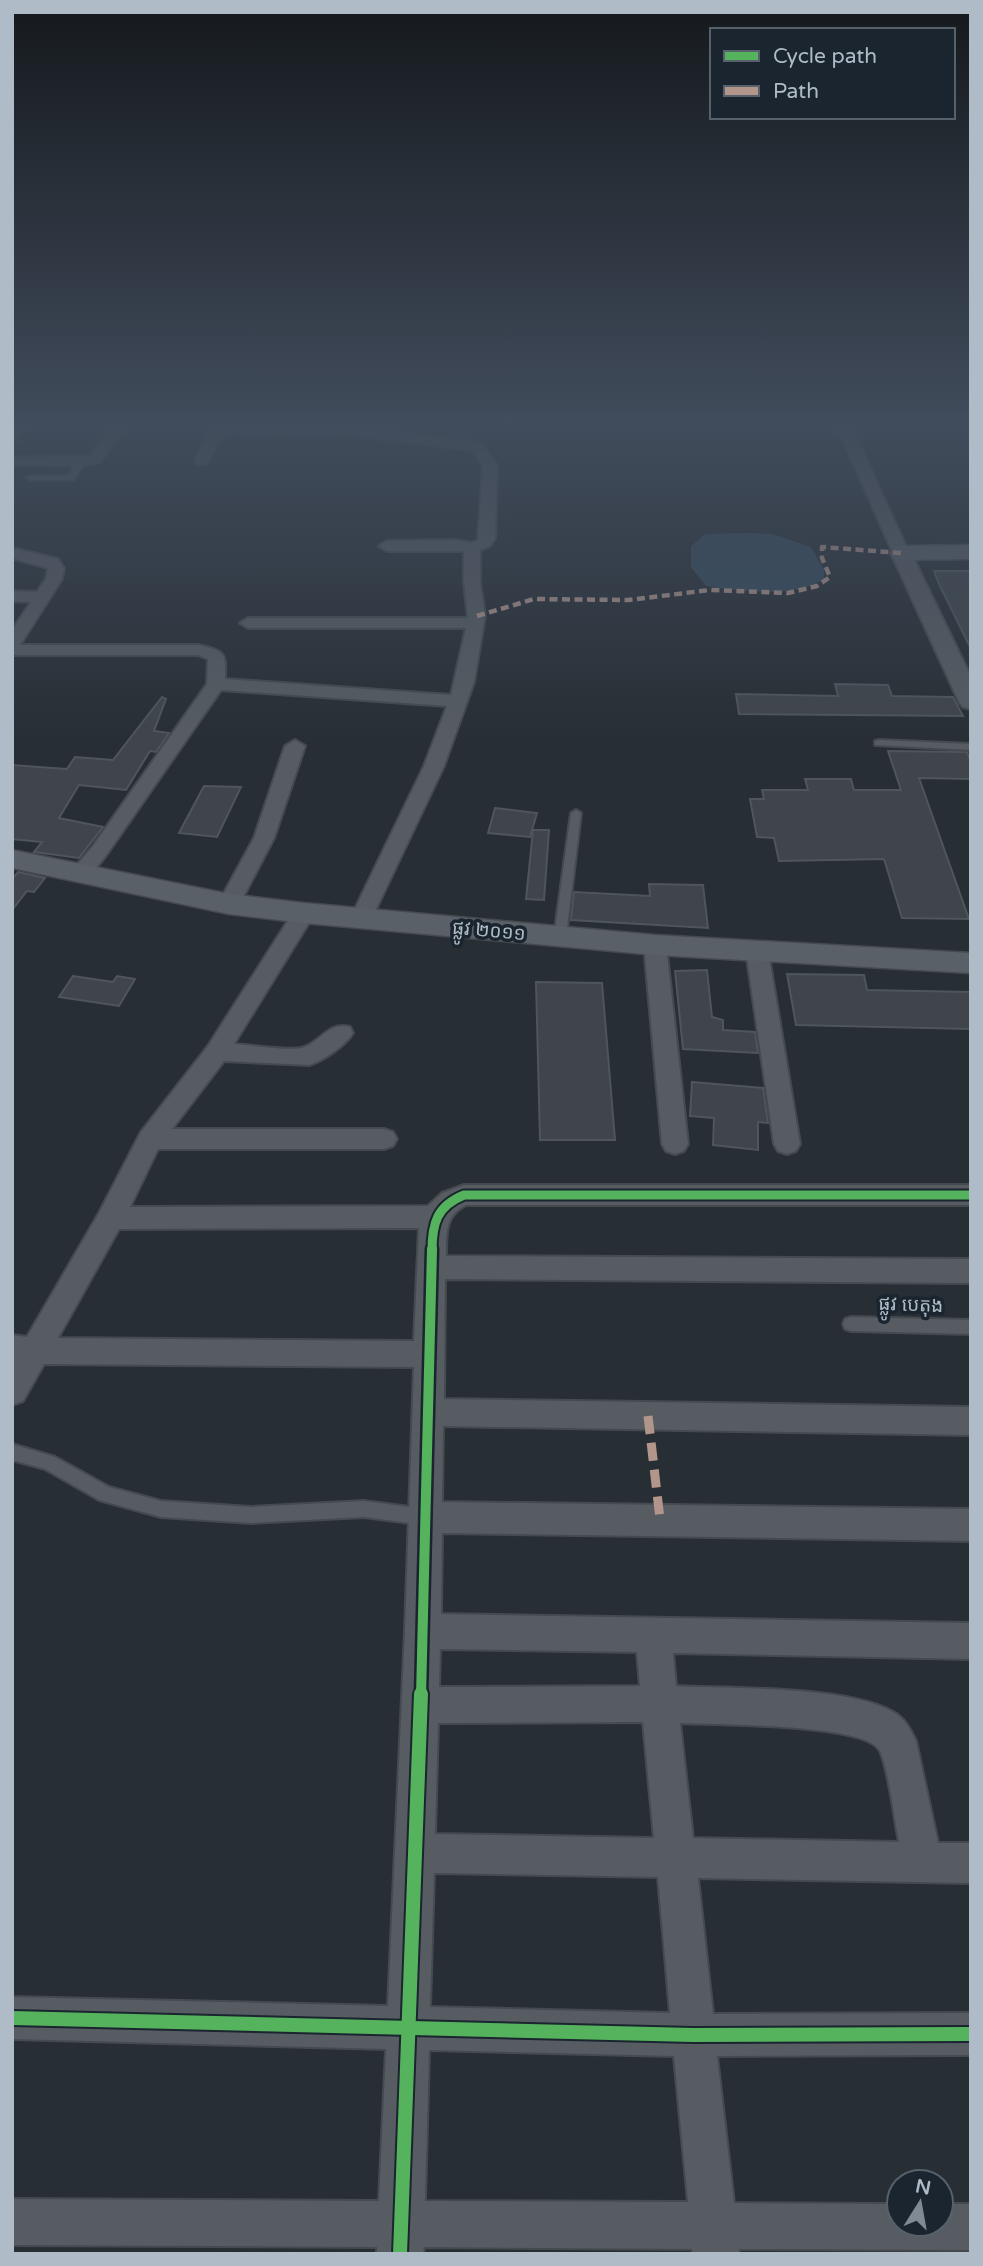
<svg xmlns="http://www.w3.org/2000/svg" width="983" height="2266" viewBox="0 0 983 2266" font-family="'Varela Round','Noto Sans Khmer',sans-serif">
<rect width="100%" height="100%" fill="#272e34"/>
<!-- water -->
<path fill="#334a5d" d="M 750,533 L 772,534 L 811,547 L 824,570 L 824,579 C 792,599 742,591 706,586 L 691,567 L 691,546 L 705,534 Z"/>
<!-- building -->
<g fill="#3f454a" stroke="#4e565c" stroke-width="2">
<polygon points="934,571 971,571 971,649 940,586"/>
<polygon points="835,684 888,685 892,696 953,697 963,716 739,714 736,694 838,696"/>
<polygon points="162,697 166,699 154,731 169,733 156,752 150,751 126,790 79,785 59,818 103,827 79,858 34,852 42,842 12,839 12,765 67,769 75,757 113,760"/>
<polygon points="888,751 967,752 971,762 971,779 919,778 969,919 902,918 884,859 779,861 774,838 757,837 750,799 764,799 762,790 808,790 805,779 851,779 854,790 901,790"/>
<polygon points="204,786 241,787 217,837 179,833"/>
<polygon points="495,808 537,813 530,837 488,833"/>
<polygon points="533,830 549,830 544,900 526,899"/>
<polygon points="18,872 45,878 34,892 27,891 12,910 12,879"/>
<polygon points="649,884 703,885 708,928 571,920 574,892 650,896"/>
<polygon points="707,970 712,1017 723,1020 723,1030 755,1032 758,1053 683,1049 675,971"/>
<polygon points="787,974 864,975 867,990 971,992 971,1029 796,1025"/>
<polygon points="73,976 113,982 117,976 135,979 119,1006 59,997"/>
<polygon points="536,982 602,983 615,1140 540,1140"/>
<polygon points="692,1082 763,1088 768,1123 758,1122 758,1150 713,1145 714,1118 690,1116"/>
</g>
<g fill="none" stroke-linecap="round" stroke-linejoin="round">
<defs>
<g id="service">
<polygon points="78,460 85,462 73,480 31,480 27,478 31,476 68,476"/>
<polygon points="879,740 971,744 971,750 875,745 875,741"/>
<polygon points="576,810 581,813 566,937 560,941 554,937 571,813"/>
<polygon points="851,1317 971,1320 971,1334 851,1331 845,1329 843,1324 845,1319"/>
<polygon points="12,1444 55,1457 109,1487 161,1501 251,1507 364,1501 425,1509 431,1511 434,1517 431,1523 425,1525 364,1517 251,1523 161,1517 99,1500 45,1469 12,1460"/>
</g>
<g id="minor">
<polygon points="13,426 27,426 17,440 12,441"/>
<polygon points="113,426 127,426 100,462 81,466 12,465 12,457 90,456"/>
<path d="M 213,426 L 354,427 L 476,442 L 481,443 L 497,465 L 495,538 L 490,546 L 480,550 L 480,582 L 485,616 L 474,682 L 444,766 L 369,924 L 353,924 L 350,919 L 424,766 L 447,706 L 221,690 L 107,854 L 88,879 L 72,879 L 69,874 L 93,846 L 207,684 L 208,659 L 198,655 L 12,655 L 12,630 L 31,602 L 12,601 L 12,591 L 37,592 L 46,579 L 48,568 L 12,558 L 12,548 L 58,559 L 64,568 L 62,579 L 20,645 L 198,645 C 225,651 226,652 225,679 L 451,695 L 466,628 L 248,628 L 240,623 L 248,618 L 468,618 L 464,582 L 464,551 L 387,551 L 379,546 L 387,541 L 457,540 L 471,543 L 478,540 L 483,465 L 472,450 L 354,435 L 225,430 L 207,464 L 197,464 L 195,461 Z"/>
<polygon points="837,426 851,426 909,553 907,556 901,558 893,553"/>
<polygon points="295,740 305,746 274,838 237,909 221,909 218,904 254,838 285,746"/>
<path d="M 304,906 L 312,908 L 315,913 L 234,1044 C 251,1045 287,1051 301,1048 C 320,1044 327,1021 350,1027 L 353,1033 C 345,1046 324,1060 309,1065 L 224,1061 L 172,1129 L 384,1129 L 393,1132 L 397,1139 L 393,1146 L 384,1149 L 158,1149 L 130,1207 L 428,1206 L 442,1193 L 464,1185 L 971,1185 L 971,1205 L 466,1205 C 445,1215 446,1234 446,1256 L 971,1259 L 971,1283 L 445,1279 L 444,1399 L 971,1407 L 971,1435 L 443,1426 L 442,1502 L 971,1509 L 971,1541 L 442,1533 L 441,1614 L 971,1623 L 971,1659 L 673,1653 L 676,1686 C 730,1689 856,1685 898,1715 C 907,1722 911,1731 916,1741 L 938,1843 L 971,1843 L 971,1883 L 698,1878 L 713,2014 L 971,2013 L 971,2055 L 717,2056 L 734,2203 L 899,2204 L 899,2224 L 941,2224 L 941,2204 L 971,2204 L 971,2250 L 739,2249 L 739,2254 L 693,2254 L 692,2249 L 424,2247 L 423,2254 L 377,2254 L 377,2247 L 12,2245 L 12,2199 L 379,2201 L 386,2049 L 12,2039 L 12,1997 L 388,2006 L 405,1631 L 414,1367 L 44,1364 L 23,1401 L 12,1405 L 12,1335 L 27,1337 L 99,1213 L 141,1132 L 208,1046 L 296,908 ZM 419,1228 L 414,1341 L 58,1338 L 119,1229 ZM 440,1649 L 637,1652 L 640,1686 L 439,1687 ZM 643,1722 L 654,1838 L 435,1834 L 438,1723 ZM 680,1723 C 713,1725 868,1723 880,1751 C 889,1771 894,1818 899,1842 L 693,1838 ZM 434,1873 L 658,1877 L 670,2013 L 430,2007 ZM 429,2050 L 674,2056 L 688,2202 L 425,2201 Z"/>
<polygon points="655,938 663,940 666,945 688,1144 684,1151 675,1154 666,1151 662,1144 644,945 647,940"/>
<polygon points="757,944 765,946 768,951 800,1144 796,1151 787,1154 778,1151 774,1144 746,951 749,946"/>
</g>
<polygon id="tertiary" points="901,547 908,549 911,553 971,677 971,709 963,707 959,702 891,553 894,549"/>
<g id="secondary">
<polygon points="971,545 971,559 901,560 893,558 890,553 893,548 901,546"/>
<polygon points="12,850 229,894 304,903 655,935 971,953 971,973 655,955 304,923 229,914 12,868"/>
</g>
</defs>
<!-- service casing -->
<use href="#service" stroke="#444a4f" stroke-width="4"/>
<!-- minor casing -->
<use href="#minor" stroke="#444a4f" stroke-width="4"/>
<!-- tertiary casing -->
<use href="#tertiary" stroke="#444a4f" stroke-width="4"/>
<!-- secondary casing -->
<use href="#secondary" stroke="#444a4f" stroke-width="3"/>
<!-- service -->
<use href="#service" fill="#565c62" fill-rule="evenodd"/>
<!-- minor -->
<use href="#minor" fill="#565c62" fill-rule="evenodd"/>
<!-- tertiary -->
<use href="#tertiary" fill="#565c62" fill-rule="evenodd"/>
<!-- secondary -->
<use href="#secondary" fill="#5a6067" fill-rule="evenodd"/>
<!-- quiet-far1 -->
<polyline stroke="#b2968c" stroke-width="4.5" stroke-dasharray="8 4.5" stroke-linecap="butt" points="477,616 534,599 628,600 710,590 788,593 817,586 830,577 822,558 822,547 901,553"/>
<!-- quiet -->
<polyline stroke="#b2968c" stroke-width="9" stroke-dasharray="18 9" stroke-linecap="butt" points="648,1416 660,1519"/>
<defs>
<path id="cycleway-far2" d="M 432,1251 C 432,1223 437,1206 464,1195 L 971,1195"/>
<polyline id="cycleway-far1" points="421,1696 432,1249"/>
<g id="cycleway">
<polyline points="12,2018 693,2035 971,2034"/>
<polyline points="400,2254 421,1694"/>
</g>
</defs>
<!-- cycleway-far2 casing -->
<use href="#cycleway-far2" stroke="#1a252f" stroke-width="13"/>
<!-- cycleway-far1 casing -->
<use href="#cycleway-far1" stroke="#1a252f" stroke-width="15"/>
<!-- cycleway casing -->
<use href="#cycleway" stroke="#1a252f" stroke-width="18"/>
<!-- cycleway-far2 -->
<use href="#cycleway-far2" stroke="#56b35d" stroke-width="9"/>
<!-- cycleway-far1 -->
<use href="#cycleway-far1" stroke="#56b35d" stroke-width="10"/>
<!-- cycleway -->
<use href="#cycleway" stroke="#56b35d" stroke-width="14"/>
</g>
<!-- sky -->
<linearGradient id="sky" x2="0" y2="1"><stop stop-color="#15191d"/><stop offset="0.57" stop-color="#414c5c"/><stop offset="1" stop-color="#414c5c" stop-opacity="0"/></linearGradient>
<rect width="983" height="743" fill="url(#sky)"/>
<g text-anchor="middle" stroke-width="7" stroke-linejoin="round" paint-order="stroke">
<!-- street labels -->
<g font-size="19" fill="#afbbc6" stroke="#1a252f">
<text transform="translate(489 930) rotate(5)" y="7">ផ្លូវ ២០១១</text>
<text transform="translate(911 1304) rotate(2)" y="7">ផ្លូវ បេតុង</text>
</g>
</g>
<!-- border -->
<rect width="983" height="2266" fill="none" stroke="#afbbc6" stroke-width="28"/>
<!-- legend -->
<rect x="710" y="28" width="245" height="91" fill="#1a252f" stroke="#56616b" stroke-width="2"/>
<rect x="724" y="51" width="35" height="10" fill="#56b35d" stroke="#56616b" stroke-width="2"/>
<text x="773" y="63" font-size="21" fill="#afbbc6">Cycle path</text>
<rect x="724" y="86" width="35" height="10" fill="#b2968c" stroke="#56616b" stroke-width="2"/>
<text x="773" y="98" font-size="21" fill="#afbbc6">Path</text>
<!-- north arrow -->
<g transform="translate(920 2203) rotate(11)"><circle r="33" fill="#1a252f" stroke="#56616b" stroke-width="2"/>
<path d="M0-5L12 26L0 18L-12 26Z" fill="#7f8a93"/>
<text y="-10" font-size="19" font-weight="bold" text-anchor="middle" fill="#afbbc6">N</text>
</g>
</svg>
